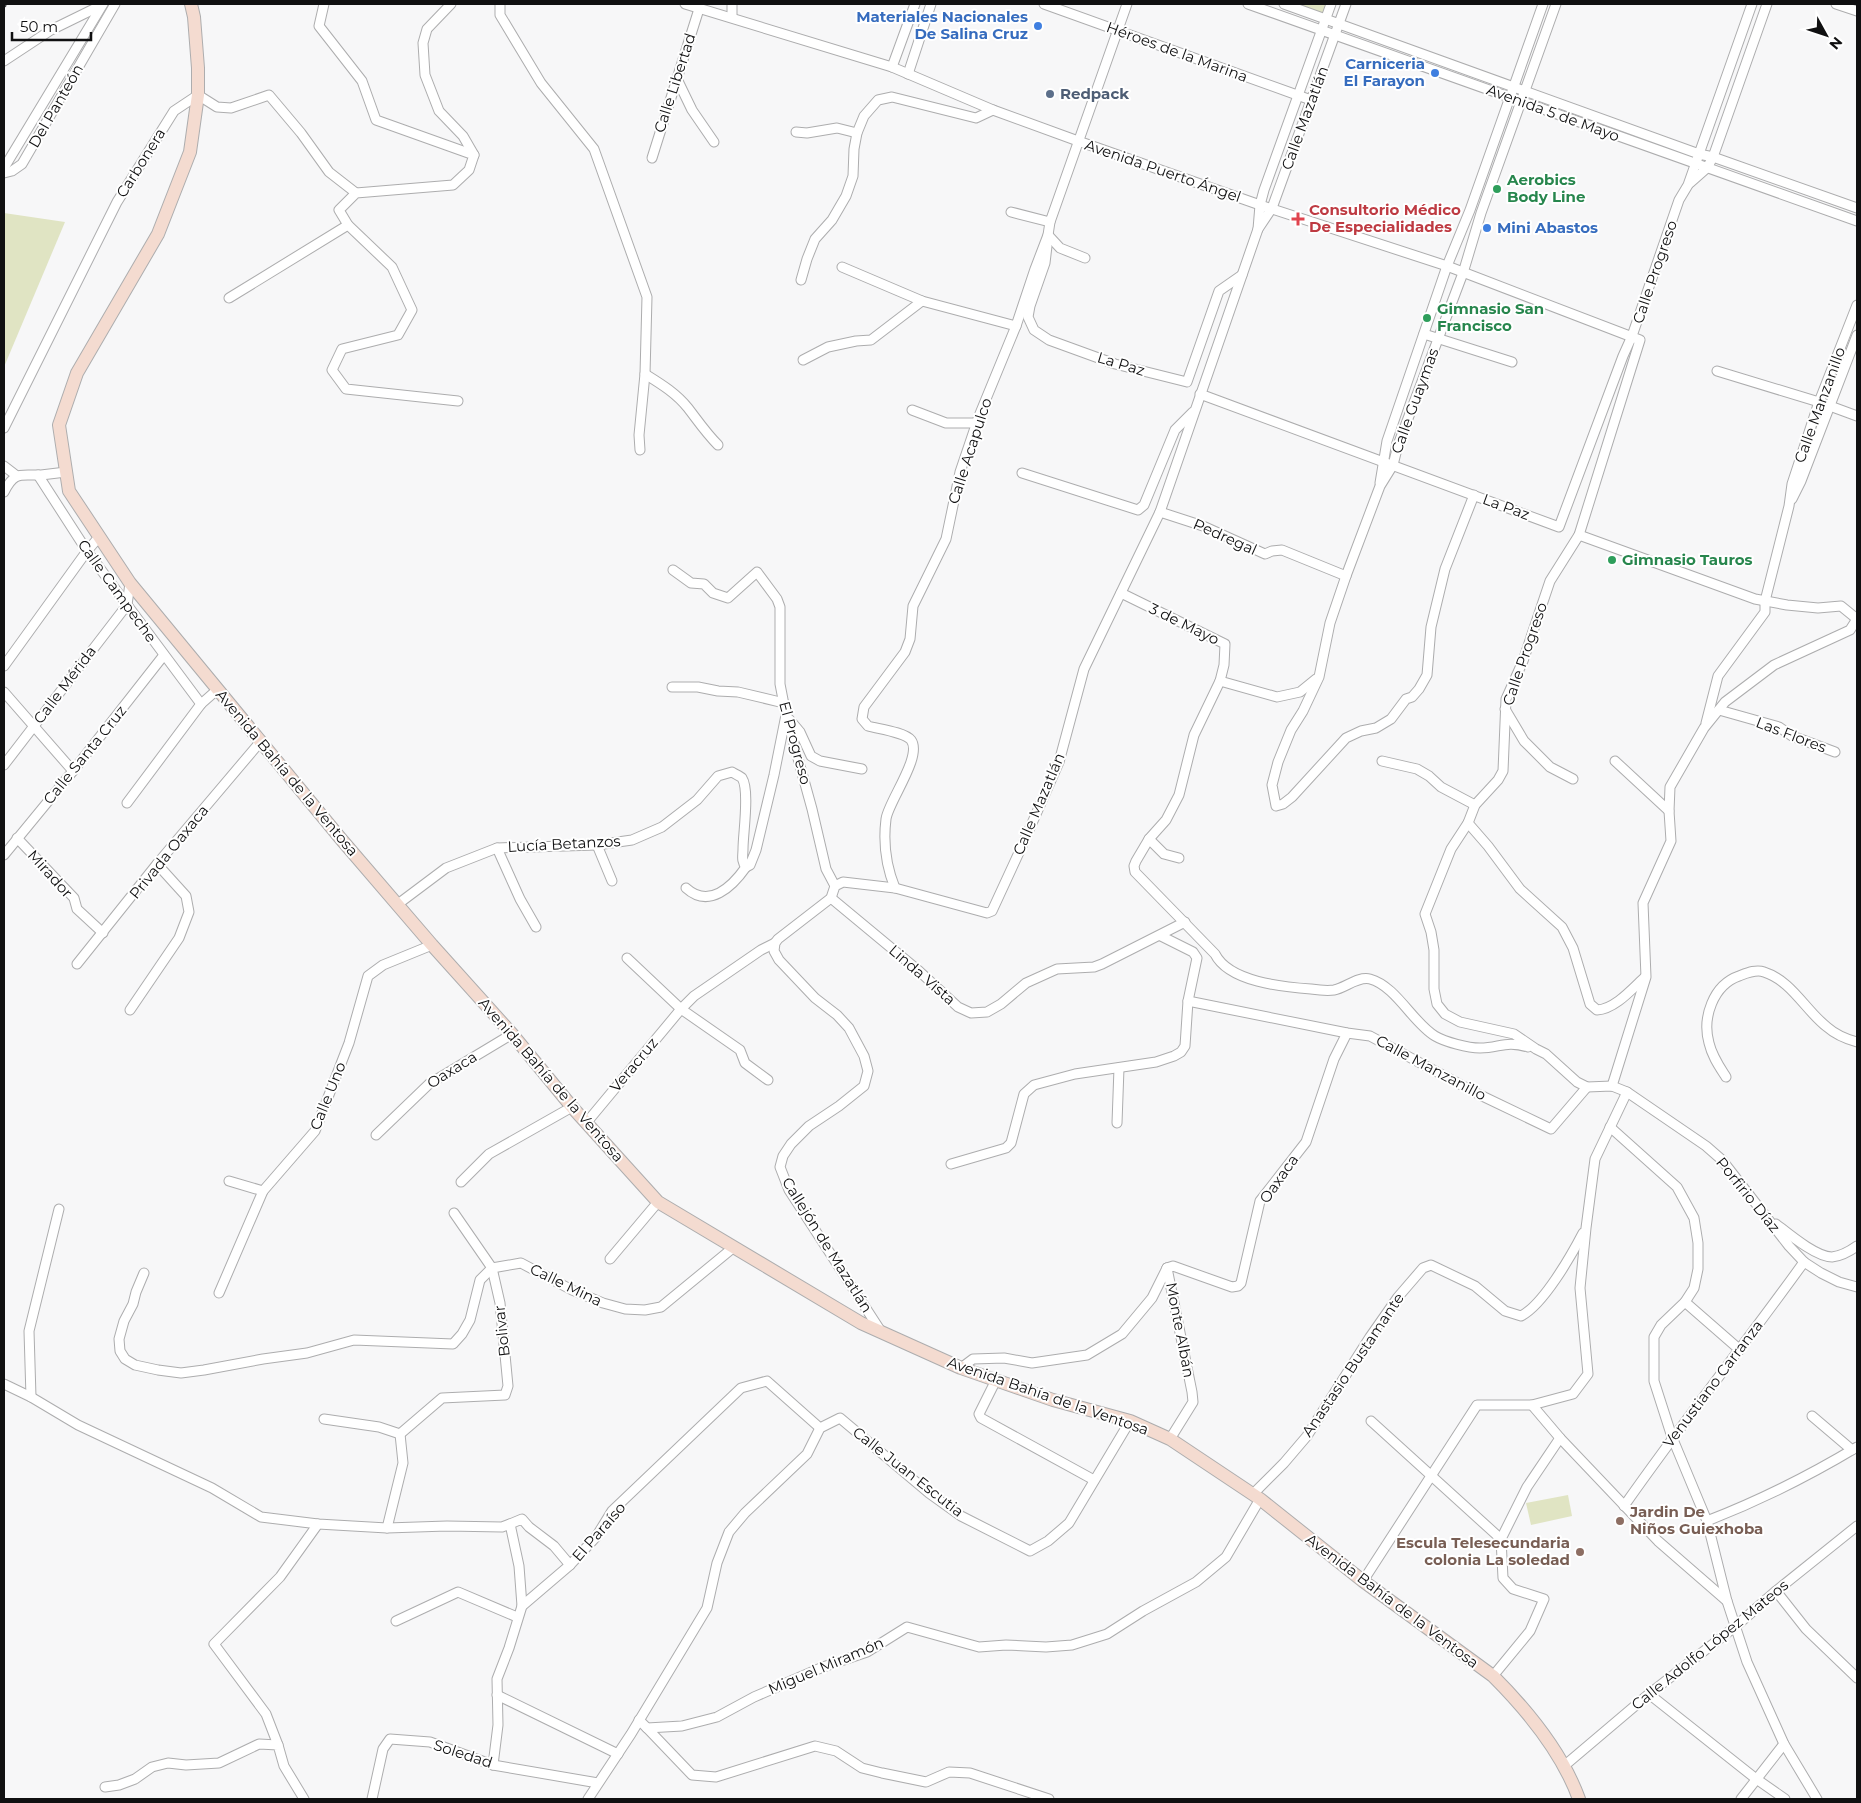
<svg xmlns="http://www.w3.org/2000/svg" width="1861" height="1803" viewBox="0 0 1861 1803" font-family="Montserrat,sans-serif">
<rect width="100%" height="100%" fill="#f7f7f8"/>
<!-- green -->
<g fill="#e0e4c3">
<polygon points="1291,4 1326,4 1322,15"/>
<polygon points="4,213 65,222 4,367"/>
<polygon points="1568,1495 1572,1516 1531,1525 1526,1503"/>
</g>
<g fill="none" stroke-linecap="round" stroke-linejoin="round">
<defs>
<g id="street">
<polyline points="324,4 319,26 362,81 376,120 474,155 469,170 453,185 356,193 339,210 348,225 392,267 412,310 398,335 342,349 332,370 346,389 458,401"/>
<polyline points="451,4 427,29 423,43 425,75 439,111 463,136 474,155"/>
<polyline points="500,4 500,15 541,83 594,149 647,297 645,374 639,435 640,450"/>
<polyline points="685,4 892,67 993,110 1078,141 1260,205 1447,266 1640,340 1579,535 1550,581 1523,661 1506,699 1503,771 1498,780 1475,805 1468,823 1451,849 1425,914 1431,932 1434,950 1434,989 1437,1004 1445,1014 1460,1022 1514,1034 1536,1049 1546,1054 1577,1082 1587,1087 1612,1086 1627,1092 1706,1146 1722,1160 1789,1246 1804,1262 1821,1273 1839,1282 1857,1287"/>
<polyline points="1044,4 1311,100"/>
<polyline points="1248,4 1857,221"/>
<polyline points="1284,4 1699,154 1713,157 1857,208"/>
<polyline points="1836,4 1857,11"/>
<polyline points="732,17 732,4"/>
<polyline points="4,61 51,30 102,5"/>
<polyline points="892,67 915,4"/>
<polyline points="908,74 931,4"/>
<polyline points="677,79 692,110 714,142"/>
<polyline points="796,132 807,133 837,128 857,133"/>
<polyline points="652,158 699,9"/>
<polyline points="4,168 103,4"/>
<polyline points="4,173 12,171 22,164 115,4"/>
<polyline points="1690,183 1707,168 1713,157 1767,4"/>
<polyline points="1011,212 1050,222"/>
<polyline points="1258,229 1260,205 1264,190 1331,4"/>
<polyline points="1048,235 1060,248 1085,258"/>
<polyline points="1047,246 1045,263 1030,306 1028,317 1034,330 1049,340 1115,364 1187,382 1219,291 1242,275"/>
<polyline points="842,267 922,301 1016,326"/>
<polyline points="801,280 807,259 815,239 832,220 846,196 853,176 854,149 857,133 864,116 878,100 892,97 976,118 993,110"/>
<polyline points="229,298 348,225"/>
<polyline points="1424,334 1512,362"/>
<polyline points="803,360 828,347 856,341 871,340 922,301"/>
<polyline points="1717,371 1819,402 1857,416"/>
<path d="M 645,374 C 661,384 676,393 688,408 C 698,421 706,433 718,445"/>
<polyline points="1200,394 1559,527 1623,356 1632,336 1679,200 1688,185 1752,4"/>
<polyline points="912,410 946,423 976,423"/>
<polyline points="4,428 117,202 174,111 198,95 217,107 231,108 269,95 301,133 329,172 356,193"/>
<polyline points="4,466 17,476"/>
<polyline points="1022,473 1138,510 1144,505 1175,430 1193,412"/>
<polyline points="38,475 87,551 201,704"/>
<polyline points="1380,483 1387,441 1447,266 1470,210 1543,4"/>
<path d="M 4,492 C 15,470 21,476 41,475 C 49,474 58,473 66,472"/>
<polyline points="1474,495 1445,569 1431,627 1427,675 1419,689 1412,697 1406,699 1391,719 1376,728 1361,731 1346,738 1292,797 1283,804 1276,806 1272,785 1278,762 1291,730 1303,711 1319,677 1330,623 1346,576 1380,486 1393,465 1398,445 1463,273 1481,213 1556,4"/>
<polyline points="1792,499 1801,481 1857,335"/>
<polyline points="1160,512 1203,526 1265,554 1272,551 1282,550 1346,576"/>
<polyline points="1579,535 1755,599 1787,605 1818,608 1841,606 1857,619"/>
<polyline points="673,570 691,583 704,584 713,593 728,598 757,572 777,599 780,607 780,684 786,715 812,809 826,869 835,886"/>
<polyline points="1121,593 1225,644 1224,665 1220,681 1277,697 1300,692 1316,679"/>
<polyline points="4,666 87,551 99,537"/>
<path d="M 1220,681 L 1194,735 L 1179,795 L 1166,820 L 1149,839 L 1136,861 L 1134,866 L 1135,872 L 1215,954 C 1229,982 1283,987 1311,989 C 1318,990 1327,991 1334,990 C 1345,988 1358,976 1370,979 C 1396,986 1413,1023 1435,1036 C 1445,1042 1468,1048 1480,1048 C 1500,1048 1505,1040 1528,1047"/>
<polyline points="672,687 698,687 718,691 738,692 784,703"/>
<polyline points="4,692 73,771"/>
<polyline points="1505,709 1524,741 1550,767 1573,779"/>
<polyline points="1719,710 1779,727 1792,736 1835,752"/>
<polyline points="789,719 800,732 811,756 820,761 862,769"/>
<polyline points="1706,723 1718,676 1765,612 1765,601 1789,506 1792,484 1819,402 1857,305"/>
<polyline points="1382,761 1417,769 1429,776 1441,787 1475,805"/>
<polyline points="1615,761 1669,811"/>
<polyline points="4,765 127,605 130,583"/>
<polyline points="127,803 201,704 218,689"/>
<path d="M 1468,823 L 1488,846 L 1520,889 L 1562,927 L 1573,948 L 1590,1004 L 1597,1010 C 1615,1009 1632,989 1645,977"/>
<polyline points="17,838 74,898 77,909 103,933"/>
<polyline points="1149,839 1164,854 1179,858"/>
<polyline points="597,845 612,881"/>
<polyline points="497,848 520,899 536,927"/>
<polyline points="4,855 73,771 164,655"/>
<path d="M 686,888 C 709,909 732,887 746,867"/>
<path d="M 895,888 C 886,866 883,843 886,819 C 888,802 923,756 911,740 C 904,732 879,729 868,726 L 862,719 L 864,707 L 905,652 L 910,639 L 913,606 L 946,539 L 960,472 L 979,416 L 1016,326 L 1035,269 L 1048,235 L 1050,222 L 1127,4"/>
<polyline points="831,898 919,971 958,1007 971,1013 987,1012 1001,1004 1026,983 1057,969 1094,967 1102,964 1185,922"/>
<path d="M 398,904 L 446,868 L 497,848 L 597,845 L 632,840 L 662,827 L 697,800 L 718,776 L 732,772 C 735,774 740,776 742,778 C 750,790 743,833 743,849 C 743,856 741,861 746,867 L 750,865 L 756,850 L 774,775 L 786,715"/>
<polyline points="627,958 681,1009 740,1050 745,1063 768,1080"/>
<polyline points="77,964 157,864 261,741"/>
<polyline points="1188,1001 1347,1033 1370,1036 1478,1094 1551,1129 1587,1087"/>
<polyline points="130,1010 179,938 189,912 186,896 157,864"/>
<path d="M 1726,1077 C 1719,1066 1712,1056 1709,1043 C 1702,1018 1713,985 1739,976 C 1747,973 1756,969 1764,972 C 1792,981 1805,1010 1827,1027 C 1836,1035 1846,1039 1857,1042"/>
<polyline points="1612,1086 1646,977 1643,903 1671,841 1669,811 1670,787 1704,728 1725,702 1774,665 1850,630 1857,619"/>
<polyline points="587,1122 681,1009 694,996 761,950 775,943"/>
<polyline points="1117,1123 1119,1068"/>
<polyline points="1610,1127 1677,1187 1694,1218 1698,1243 1698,1269 1694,1288 1685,1302 1661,1325 1654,1337 1654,1381 1672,1437 1707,1521 1727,1601 1747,1662 1784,1744 1817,1799"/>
<polyline points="376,1135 429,1084 512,1034"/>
<polyline points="951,1164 1006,1148 1011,1143 1024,1094 1034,1085 1075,1074 1156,1062 1174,1056 1181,1052 1185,1046 1188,1001 1197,958 1193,952 1161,936"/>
<polyline points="229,1181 263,1191"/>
<polyline points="461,1182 489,1154 572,1107"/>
<path d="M 1776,1224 C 1789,1234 1816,1257 1832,1257 C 1842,1256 1850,1251 1857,1246"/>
<polyline points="610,1259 658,1202"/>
<polyline points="1167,1268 1173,1266 1232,1287 1238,1286 1241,1283 1260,1201 1306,1142 1334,1059 1347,1033"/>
<polyline points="1167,1268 1192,1392 1193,1402 1170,1439"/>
<polyline points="144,1273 136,1292 133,1304 124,1321 119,1339 120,1351 125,1359 135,1365 158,1370 181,1373 204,1370 263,1359 307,1353 354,1340 453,1344 462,1334 470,1320 480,1280 492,1268 521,1263 572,1290 603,1303 625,1309 645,1310 661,1307 734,1247"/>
<polyline points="219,1293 263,1191 315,1131 349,1043 368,976 383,965 432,945"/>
<polyline points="1685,1302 1740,1350"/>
<polyline points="880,1330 789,1190 780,1167 783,1156 791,1144 809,1126 839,1106 864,1086 868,1071 864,1056 849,1028 837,1015 815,998 779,960 774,951 775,943 778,939 831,898 835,886 843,882 895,888 987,913 992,911 1022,846 1059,762 1084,669 1160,512 1258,229 1272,208 1346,4"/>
<polyline points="961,1368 973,1359 1004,1358 1032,1363 1087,1355 1122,1334 1152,1298 1167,1268"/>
<polyline points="996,1380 979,1414 981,1418 1094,1480"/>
<polyline points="4,1384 31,1397 78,1425 212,1488 261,1517 318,1524 387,1528 447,1526 502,1527 510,1524 519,1566 522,1606"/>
<polyline points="31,1397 29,1331 59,1209"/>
<polyline points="1532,1405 1560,1438 1658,1541 1727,1601"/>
<polyline points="1812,1416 1852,1450"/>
<polyline points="324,1419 379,1427 400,1434 442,1398 505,1395 508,1386 500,1303 492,1268 454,1213"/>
<polyline points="1371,1421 1501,1539 1503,1578 1513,1589 1544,1599 1530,1631 1493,1676"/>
<path d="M 1253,1494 L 1284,1463 L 1307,1436 L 1370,1337 L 1398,1297 L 1423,1268 L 1431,1265 L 1475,1286 L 1505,1311 L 1521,1316 C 1543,1305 1571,1256 1583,1233"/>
<path d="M 1624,1506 C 1682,1423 1745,1344 1804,1262"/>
<path d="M 1707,1521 C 1761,1500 1807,1477 1857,1447"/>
<polyline points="510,1524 522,1519 529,1527 554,1546 570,1565"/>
<polyline points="387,1528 403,1463 400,1434"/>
<polyline points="1501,1539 1527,1487 1560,1438"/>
<polyline points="1363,1581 1477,1405 1532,1405 1573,1394 1588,1374 1580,1288 1586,1228 1595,1159 1627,1092"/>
<polyline points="1776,1591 1806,1629 1857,1678"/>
<polyline points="396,1621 458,1592 517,1617"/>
<polyline points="1649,1694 1755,1778 1785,1799"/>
<polyline points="497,1695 618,1754"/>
<polyline points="639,1720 647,1728 682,1726 717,1717 754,1697 823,1667 867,1652 907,1627 979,1647 1006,1645 1046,1647 1072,1645 1107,1634 1143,1611 1196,1582 1226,1557 1260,1499"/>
<polyline points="647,1728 692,1775 716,1777 815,1746 836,1751 862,1768 882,1773 926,1782 949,1772 970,1773 1049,1799"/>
<polyline points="278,1745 266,1714 214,1644 280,1577 318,1524"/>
<polyline points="493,1765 498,1725 497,1679 509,1648 522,1606 570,1565 596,1537 612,1511 741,1388 767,1381 820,1428"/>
<polyline points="1564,1766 1649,1694 1736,1626 1776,1591 1857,1526"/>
<polyline points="105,1787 119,1785 135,1779 152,1767 168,1763 186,1765 219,1763 259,1744 278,1745 284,1766 304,1799"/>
<polyline points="372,1799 383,1749 390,1739 430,1742 493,1765 598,1783"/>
<polyline points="588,1799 631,1734 707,1608 717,1563 729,1532 745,1513 807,1454 820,1428 840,1418 929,1493 961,1516 1030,1551 1048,1541 1069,1523 1130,1421"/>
<polyline points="1741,1799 1784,1744"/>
</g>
<path id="secondary" d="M 191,4 L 194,17 L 198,68 L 198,95 L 190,152 L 158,234 L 77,373 L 59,425 L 69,491 L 130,583 L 341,839 L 432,945 L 512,1034 L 572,1107 L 658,1202 L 861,1323 L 961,1368 L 1053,1400 L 1130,1421 L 1170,1439 L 1260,1499 L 1363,1581 L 1493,1676 C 1528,1711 1562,1752 1579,1799"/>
</defs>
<!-- street casing -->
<use href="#street" stroke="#adadae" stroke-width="11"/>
<!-- secondary casing -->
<use href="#secondary" stroke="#adadae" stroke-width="14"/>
<!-- street -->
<use href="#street" stroke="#fff" stroke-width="9"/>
<!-- secondary -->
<use href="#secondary" stroke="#f4dbd0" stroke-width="12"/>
<defs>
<polyline id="rail" points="4,5 4,4"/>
</defs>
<!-- rail casing -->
<use href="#rail" stroke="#464647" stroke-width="5"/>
<!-- rail -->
<use href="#rail" stroke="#fff" stroke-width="3" stroke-dasharray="9" stroke-linecap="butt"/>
</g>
<!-- markers -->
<g fill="#3f7fe0" stroke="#fff" stroke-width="2">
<circle cx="1038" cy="26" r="5"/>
<circle cx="1435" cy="73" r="5"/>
<circle cx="1487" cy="228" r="5"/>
</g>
<circle fill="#5c6f8a" stroke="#fff" stroke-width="2" cx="1050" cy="94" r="5"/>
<g fill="#2e9e5b" stroke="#fff" stroke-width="2">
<circle cx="1497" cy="189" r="5"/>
<circle cx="1427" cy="318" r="5"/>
<circle cx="1612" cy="560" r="5"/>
</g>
<path fill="#e0444e" stroke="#fff" stroke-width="2" d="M1295.5 211.5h5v5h5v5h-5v5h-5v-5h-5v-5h5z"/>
<g fill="#8d6e63" stroke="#fff" stroke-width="2">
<circle cx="1620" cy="1521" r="5"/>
<circle cx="1580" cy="1552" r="5"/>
</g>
<g text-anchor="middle" stroke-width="4" stroke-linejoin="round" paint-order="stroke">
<!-- shop labels -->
<g font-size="15" font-weight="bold" fill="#366cbe" stroke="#fff" text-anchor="end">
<text x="1028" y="22">Materiales Nacionales<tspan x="1028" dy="17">De Salina Cruz</tspan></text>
<text x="1425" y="69">Carniceria<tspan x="1425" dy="17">El Farayon</tspan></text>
<text x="1497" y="233" text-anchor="start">Mini Abastos</text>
</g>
<!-- street labels -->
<g font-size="15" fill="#101011" stroke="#fff">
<text transform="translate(1177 52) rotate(20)" y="5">Héroes de la Marina</text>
<text transform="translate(675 83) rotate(-72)" y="5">Calle Libertad</text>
<text transform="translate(56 106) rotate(-60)" y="5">Del Panteón</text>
<text transform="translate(1553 113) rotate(20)" y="5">Avenida 5 de Mayo</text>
<text transform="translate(1305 118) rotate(-70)" y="5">Calle Mazatlán</text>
<text transform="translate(141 163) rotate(-58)" y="5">Carbonera</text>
<text transform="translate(1163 171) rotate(19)" y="5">Avenida Puerto Ángel</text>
<text transform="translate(1655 272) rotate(-71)" y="5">Calle Progreso</text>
<text transform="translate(1121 364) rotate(17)" y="5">La Paz</text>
<text transform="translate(1415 401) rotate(-70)" y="5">Calle Guaymas</text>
<text transform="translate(1820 405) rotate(-70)" y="5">Calle Manzanillo</text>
<text transform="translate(970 451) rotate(-72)" y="5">Calle Acapulco</text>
<text transform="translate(1506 507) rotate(20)" y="5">La Paz</text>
<text transform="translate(1225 537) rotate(24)" y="5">Pedregal</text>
<text transform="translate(117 591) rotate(54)" y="5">Calle Campeche</text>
<text transform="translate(1184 624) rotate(26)" y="5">3 de Mayo</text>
<text transform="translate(1525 654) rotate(-71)" y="5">Calle Progreso</text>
<text transform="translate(65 685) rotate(-53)" y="5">Calle Mérida</text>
<text transform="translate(1791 735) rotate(21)" y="5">Las Flores</text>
<text transform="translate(795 743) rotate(75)" y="5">El Progreso</text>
<text transform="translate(85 755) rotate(-51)" y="5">Calle Santa Cruz</text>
<text transform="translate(287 773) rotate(50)" y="5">Avenida Bahía de la Ventosa</text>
<text transform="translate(1039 804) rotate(-67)" y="5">Calle Mazatlán</text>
<text transform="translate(564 844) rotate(-3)" y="5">Lucía Betanzos</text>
<text transform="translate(169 852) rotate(-51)" y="5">Privada Oaxaca</text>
<text transform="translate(50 874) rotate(48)" y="5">Mirador</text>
<text transform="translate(922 975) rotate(41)" y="5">Linda Vista</text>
<text transform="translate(634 1065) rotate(-50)" y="5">Veracruz</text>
<text transform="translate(1431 1068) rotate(28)" y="5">Calle Manzanillo</text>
<text transform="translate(452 1070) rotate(-32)" y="5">Oaxaca</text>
<text transform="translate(551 1080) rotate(49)" y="5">Avenida Bahía de la Ventosa</text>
<text transform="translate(328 1096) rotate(-68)" y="5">Calle Uno</text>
<text transform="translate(1279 1179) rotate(-55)" y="5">Oaxaca</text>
<text transform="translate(1748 1195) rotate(51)" y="5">Porfirio Díaz</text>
<text transform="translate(827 1245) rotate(58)" y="5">Callejón de Mazatlán</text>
<text transform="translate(566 1285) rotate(26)" y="5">Calle Mina</text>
<text transform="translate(1180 1330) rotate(79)" y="5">Monte Albán</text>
<text transform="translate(502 1331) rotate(-96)" y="5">Bolivar</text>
<text transform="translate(1353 1365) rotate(-56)" y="5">Anastasio Bustamante</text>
<text transform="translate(1713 1384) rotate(-53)" y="5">Venustiano Carranza</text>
<text transform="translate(1048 1396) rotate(19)" y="5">Avenida Bahía de la Ventosa</text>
<text transform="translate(908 1472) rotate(38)" y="5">Calle Juan Escutia</text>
<text transform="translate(599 1532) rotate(-49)" y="5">El Paraíso</text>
<text transform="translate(1392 1601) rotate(37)" y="5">Avenida Bahía de la Ventosa</text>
<text transform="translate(1710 1645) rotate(-39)" y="5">Calle Adolfo López Mateos</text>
<text transform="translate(826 1666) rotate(-23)" y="5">Miguel Miramón</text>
<text transform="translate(463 1754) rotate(18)" y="5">Soledad</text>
</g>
<!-- service labels -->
<g font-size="15" font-weight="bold" fill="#4e5e75" stroke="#fff" text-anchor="start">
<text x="1060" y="99">Redpack</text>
</g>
<!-- leisure labels -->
<g font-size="15" font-weight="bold" fill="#27864d" stroke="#fff" text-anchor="start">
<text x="1507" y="185">Aerobics<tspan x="1507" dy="17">Body Line</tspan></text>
<text x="1437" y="314">Gimnasio San<tspan x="1437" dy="17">Francisco</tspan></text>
<text x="1622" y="565">Gimnasio Tauros</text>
</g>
<!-- health labels -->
<g font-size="15" font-weight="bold" fill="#be3a42" stroke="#fff" text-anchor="start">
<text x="1309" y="215">Consultorio Médico<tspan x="1309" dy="17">De Especialidades</tspan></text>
</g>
<!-- education labels -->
<g font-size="15" font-weight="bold" fill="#785e54" stroke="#fff" text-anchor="start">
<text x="1630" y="1517">Jardin De<tspan x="1630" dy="17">Niños Guiexhoba</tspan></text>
<text x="1570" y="1548" text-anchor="end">Escula Telesecundaria<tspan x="1570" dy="17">colonia La soledad</tspan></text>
</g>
</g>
<!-- border -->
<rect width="1861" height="1803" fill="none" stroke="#101011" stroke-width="10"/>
<!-- north arrow -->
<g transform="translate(1826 35) rotate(130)" stroke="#ffffff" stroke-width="4" paint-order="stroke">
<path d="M0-4L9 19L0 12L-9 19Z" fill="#101011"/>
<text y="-8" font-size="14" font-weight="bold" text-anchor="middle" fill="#101011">N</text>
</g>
<!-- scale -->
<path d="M12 32v8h79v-8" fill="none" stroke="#101011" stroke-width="2.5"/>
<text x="20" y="32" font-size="15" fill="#101011" stroke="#ffffff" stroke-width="4" paint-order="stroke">50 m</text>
</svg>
